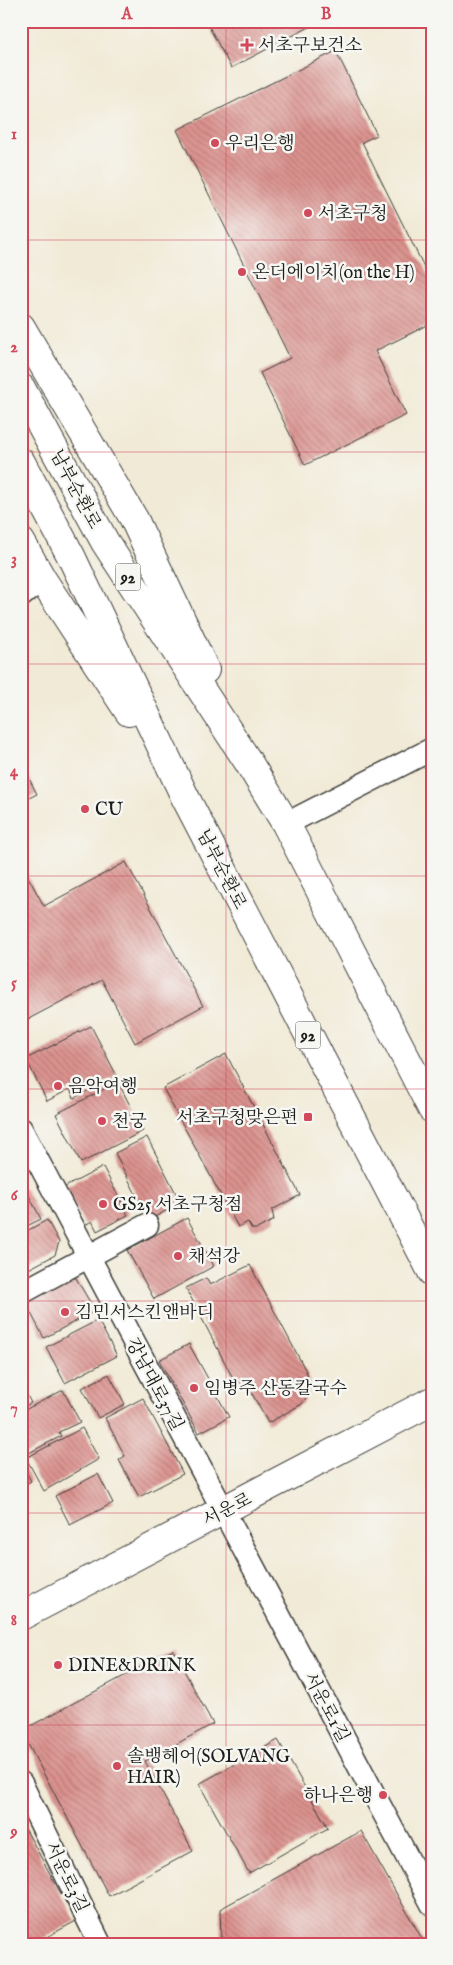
<svg xmlns="http://www.w3.org/2000/svg" width="453" height="1965" viewBox="0 0 453 1965" font-family="'IM FELL English','Noto Serif KR',serif">
<defs>
<pattern id="building-back-hatch" width="6" height="6" patternUnits="userSpaceOnUse" patternTransform="scale(1.25)"><rect width="6" height="6" fill="#dc938f"/><path d="M-1 5l2 2M0 0l6 6M5-1l2 2" fill="none" stroke="#b27774"/></pattern>
</defs>
<rect width="100%" height="100%" fill="#f6f6f2"/>
<filter id="ink" filterUnits="userSpaceOnUse"><feTurbulence type="fractalNoise" baseFrequency=".02" numOctaves="2"/><feDisplacementMap in="SourceGraphic" scale="10" xChannelSelector="R" yChannelSelector="G"/><feConvolveMatrix kernelMatrix="1 2 1 2 8 2 1 2 1" color-interpolation-filters="sRGB"/></filter>
<filter id="wash" filterUnits="userSpaceOnUse"><feTurbulence type="fractalNoise" baseFrequency=".0096" numOctaves="4" result="noise"/><feDisplacementMap in="SourceGraphic" scale="20" xChannelSelector="R" yChannelSelector="G"/><feGaussianBlur stdDeviation="1.12" result="paint"/><feColorMatrix in="noise" values="0 0 0 0 0 0 0 0 0 0 0 0 0 0 0 0 0 1.4 0 .05"/><feComposite in="paint" operator="in"/></filter>
<g filter="url(#wash)">
<rect width="100%" height="100%" fill="#f1ead6"/>
<g id="blocks">
<!-- building -->
<g fill="url(#building-back-hatch)">
<polygon points="206,21 321,21 231,68"/>
<polygon points="336,51 377,135 362,142 432,283 432,323 375,351 406,415 305,465 260,373 290,358 177,130"/>
<polygon points="21,763 37,794 21,802"/>
<polygon points="126,862 203,1006 135,1043 102,980 21,1023 21,864 44,906"/>
<polygon points="91,1026 117,1076 74,1098 70,1089 47,1101 26,1059"/>
<polygon points="226,1054 300,1195 272,1210 274,1220 257,1229 252,1229 248,1222 238,1227 163,1088"/>
<polygon points="118,1082 143,1131 81,1163 56,1114"/>
<polygon points="147,1137 181,1203 149,1220 115,1153"/>
<polygon points="103,1167 128,1215 97,1231 92,1221 85,1225 65,1187"/>
<polygon points="25,1188 41,1219 21,1229 21,1189"/>
<polygon points="187,1218 214,1266 154,1299 127,1250"/>
<polygon points="47,1220 59,1242 55,1255 21,1273 21,1234"/>
<polygon points="250,1265 307,1373 309,1384 308,1395 302,1404 268,1423 244,1379 236,1384 186,1288 206,1278 210,1285"/>
<polygon points="65,1277 76,1278 95,1311 44,1338 24,1300"/>
<polygon points="98,1320 117,1356 65,1383 46,1347"/>
<polygon points="189,1344 229,1417 199,1433 159,1360"/>
<polygon points="109,1374 125,1404 98,1418 82,1388"/>
<polygon points="21,1384 31,1403 21,1408"/>
<polygon points="63,1390 80,1422 59,1432 61,1436 27,1454 21,1442 21,1412"/>
<polygon points="143,1398 183,1474 139,1497 119,1460 125,1456 105,1418"/>
<polygon points="82,1428 99,1459 44,1491 26,1458"/>
<polygon points="21,1462 31,1481 21,1487"/>
<polygon points="98,1474 113,1503 70,1525 55,1496"/>
<polygon points="173,1650 213,1724 145,1761 193,1851 109,1896 21,1731"/>
<polygon points="278,1740 328,1828 249,1873 199,1784"/>
<polygon points="21,1821 76,1921 34,1944 21,1944"/>
<polygon points="361,1831 425,1944 270,1944 221,1938 220,1909"/>
</g>
</g>
</g>
<g filter="url(#ink)">
<use href="#blocks" fill-opacity="0" stroke="#3c3b38" stroke-width="1"/>
<g fill="none" stroke-linecap="round" stroke-linejoin="round">
<defs>
<g id="minor">
<polyline points="21,596 42,579"/>
<polyline points="286,824 432,749"/>
<polyline points="21,1129 432,1904"/>
<polyline points="21,1293 147,1225"/>
<polyline points="21,1783 100,1944"/>
</g>
<polyline id="tertiary" points="21,1616 432,1401"/>
<g id="primary">
<polyline points="21,327 134,519 205,670"/>
<polyline points="21,388 105,542 247,760 286,824 432,1109"/>
<polyline points="21,462 71,556 185,797 432,1272"/>
<polyline points="21,542 42,579 129,712"/>
</g>
</defs>
<!-- minor casing -->
<use href="#minor" stroke="#3c3b38" stroke-width="25"/>
<!-- tertiary casing -->
<use href="#tertiary" stroke="#3c3b38" stroke-width="30"/>
<!-- primary casing -->
<use href="#primary" stroke="#3c3b38" stroke-width="30"/>
<!-- minor -->
<use href="#minor" stroke="#fff" stroke-width="22"/>
<!-- tertiary -->
<use href="#tertiary" stroke="#fff" stroke-width="28"/>
<!-- primary -->
<use href="#primary" stroke="#fff" stroke-width="28"/>
</g>
</g>
<!-- grid -->
<path fill="none" stroke="#d1495b" stroke-width="1" stroke-opacity="0.55" d="M 226,21 L 226,1944M 21,240 L 432,240M 21,452 L 432,452M 21,664 L 432,664M 21,876 L 432,876M 21,1089 L 432,1089M 21,1301 L 432,1301M 21,1513 L 432,1513M 21,1725 L 432,1725"/>
<!-- markers -->
<g fill="#d1495b" stroke="#f6f6f2" stroke-width="2">
<path d="M244.5 37.5h5v5h5v5h-5v5h-5v-5h-5v-5h5z"/>
<circle cx="215" cy="143" r="5"/>
<circle cx="308" cy="213" r="5"/>
<circle cx="242" cy="272" r="5"/>
<circle cx="85" cy="809" r="5"/>
<circle cx="58" cy="1086" r="5"/>
<rect x="303" y="1112" width="10" height="10" rx="2.5"/>
<circle cx="102" cy="1121" r="5"/>
<circle cx="103" cy="1204" r="5"/>
<circle cx="178" cy="1256" r="5"/>
<circle cx="65" cy="1312" r="5"/>
<circle cx="194" cy="1388" r="5"/>
<circle cx="58" cy="1665" r="5"/>
<circle cx="117" cy="1766" r="5"/>
<circle cx="383" cy="1795" r="5"/>
</g>
<g text-anchor="middle" stroke-width="5" stroke-linejoin="round" paint-order="stroke">
<!-- shield labels -->
<g fill="#f6f6f2" stroke="#5d5d5c" stroke-width="1">
<rect x="115.5" y="563.5" width="25" height="27" rx="4"/>
<rect x="295.5" y="1021.5" width="25" height="27" rx="4"/>
</g>
<g font-size="16" font-weight="bold" fill="#1c1c1c">
<text x="128" y="583">92</text>
<text x="308" y="1041">92</text>
</g>
<!-- poi labels -->
<g font-size="18" fill="#1c1c1c" stroke="#f6f6f2" text-anchor="start">
<text x="258" y="51">서초구보건소</text>
<text x="225" y="149">우리은행</text>
<text x="318" y="219">서초구청</text>
<text x="252" y="278">온더에이치(on the H)</text>
<text x="95" y="815">CU</text>
<text x="68" y="1092">음악여행</text>
<text x="298" y="1123" text-anchor="end">서초구청맞은편</text>
<text x="112" y="1127">천궁</text>
<text x="113" y="1210">GS25 서초구청점</text>
<text x="188" y="1262">채석강</text>
<text x="75" y="1318">김민서스킨앤바디</text>
<text x="204" y="1394">임병주 산동칼국수</text>
<text x="68" y="1671">DINE&amp;DRINK</text>
<text x="127" y="1762">솔뱅헤어(SOLVANG<tspan x="127" dy="21">HAIR)</tspan></text>
<text x="373" y="1801" text-anchor="end">하나은행</text>
</g>
<!-- street labels -->
<g font-size="18" fill="#1c1c1c" stroke="#f6f6f2">
<text transform="translate(76 489) rotate(62)" y="6">남부순환로</text>
<text transform="translate(222 869) rotate(63)" y="6">남부순환로</text>
<text transform="translate(155 1384) rotate(62)" y="6">강남대로37길</text>
<text transform="translate(227 1509) rotate(-27)" y="6">서운로</text>
<text transform="translate(327 1707) rotate(62)" y="6">서운로1길</text>
<text transform="translate(67 1877) rotate(64)" y="6">서운로3길</text>
</g>
</g>
<!-- margin -->
<rect width="453" height="1965" fill="none" stroke="#f6f6f2" stroke-width="55"/>
<rect x="28" y="28" width="398" height="1910" fill="none" stroke="#d1495b" stroke-width="2"/>
<g font-size="16" text-anchor="middle" font-weight="bold" fill="#d1495b">
<text x="127" y="19">A</text>
<text x="326" y="19">B</text>
<text x="14" y="139">1</text>
<text x="14" y="352">2</text>
<text x="14" y="564">3</text>
<text x="14" y="776">4</text>
<text x="14" y="988">5</text>
<text x="14" y="1200">6</text>
<text x="14" y="1413">7</text>
<text x="14" y="1625">8</text>
<text x="14" y="1837">9</text>
</g>
</svg>
